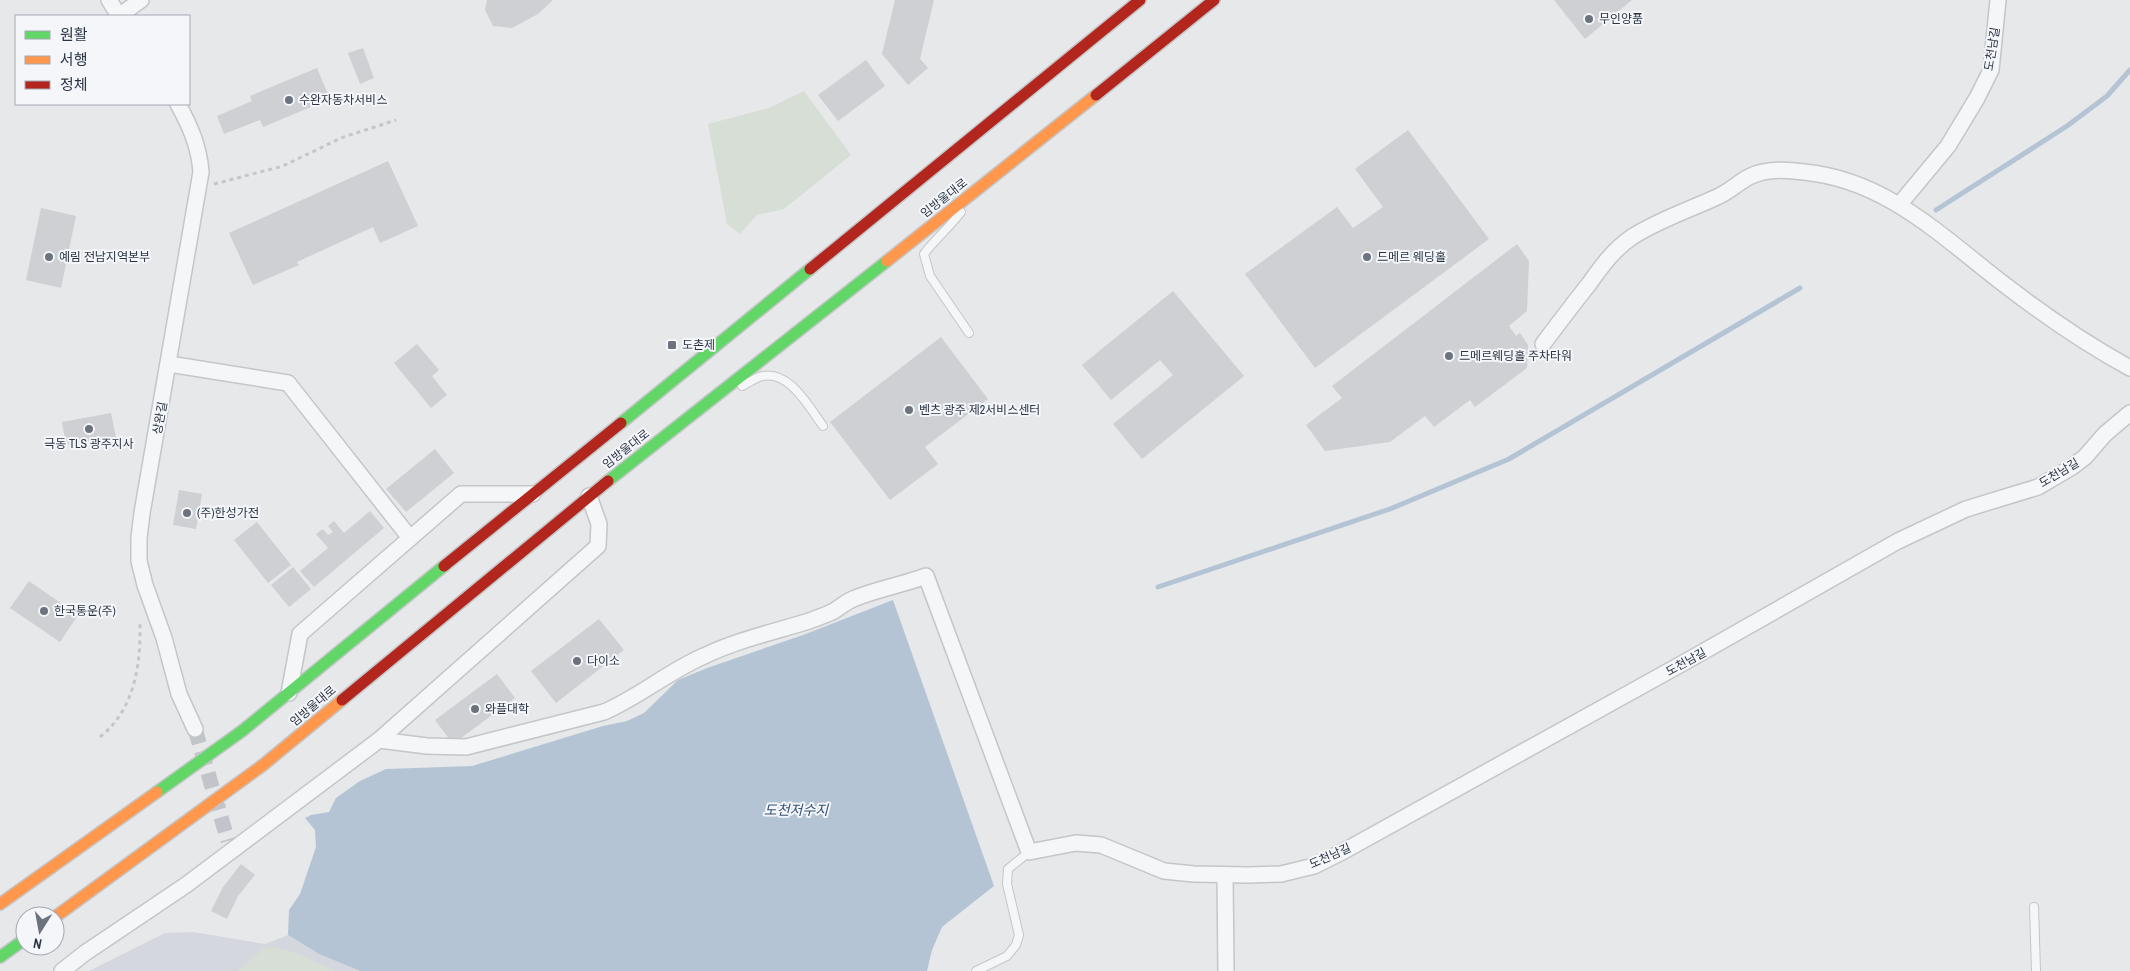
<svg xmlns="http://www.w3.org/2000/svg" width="2130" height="971" viewBox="0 0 2130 971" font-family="'Archivo Narrow','Noto Sans KR',sans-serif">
<rect width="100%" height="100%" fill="#e6e8ea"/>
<!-- built -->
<polygon fill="#d4d7dd" points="193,932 265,944 288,935 319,954 360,971 89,971 165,933"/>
<!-- green -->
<g fill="#d6ded6">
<polygon points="804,91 851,155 784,209 757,215 740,234 727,224 708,124 769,108"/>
<path d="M 270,947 C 296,949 313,962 336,971 L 238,971 L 264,948 Z"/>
</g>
<!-- water -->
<polygon fill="#b4c4d5" points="893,600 994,886 942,927 932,950 927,971 360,971 319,954 288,935 289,910 300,894 316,847 315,830 305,818 311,815 329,812 336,798 360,781 386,769 472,766 603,726 627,721 644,713 678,680 707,668 803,635"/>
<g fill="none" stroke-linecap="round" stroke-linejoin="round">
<!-- stream -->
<g stroke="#b4c4d5" stroke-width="5">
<polyline points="1936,210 2067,126 2107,96 2130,70"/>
<polyline points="1158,587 1390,509 1509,459 1800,288"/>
</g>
</g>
<!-- building -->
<g fill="#ced0d3">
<polygon points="487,0 553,0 538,14 512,28 493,26 485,10"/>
<polygon points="895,0 934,0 920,59 928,68 908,85 882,54"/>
<polygon points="1554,0 1632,0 1585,39"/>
<polygon points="363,48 374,78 360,84 348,53"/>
<polygon points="866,60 885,86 838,121 818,95"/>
<polygon points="317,68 330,99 263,127 260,120 224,134 217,116 252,101 250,96"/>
<polygon points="1408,130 1489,239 1315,368 1245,274 1337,207 1353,228 1383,207 1355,169"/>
<polygon points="388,161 418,226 380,243 373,227 297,262 299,265 253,285 229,233"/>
<polygon points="41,208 76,216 61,288 26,280"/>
<polygon points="1517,244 1529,261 1527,311 1509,326 1516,336 1520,333 1528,345 1527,368 1475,407 1470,400 1434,427 1425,416 1390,442 1325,451 1306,425 1342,398 1332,386"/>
<polygon points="1173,291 1244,376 1142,459 1113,424 1173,375 1160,360 1111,400 1082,365"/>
<polygon points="941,337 988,399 925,447 938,464 890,500 830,422"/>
<polygon points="417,344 439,370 432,376 447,395 431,408 394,363"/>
<polygon points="111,413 116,437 66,445 62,422"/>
<polygon points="435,449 454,473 406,512 386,489"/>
<polygon points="179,490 202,494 196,529 173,525"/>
<polygon points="370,511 384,528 314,587 300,571 328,548 316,534 323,529 328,535 333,532 328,526 334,521 344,533"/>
<polygon points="257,522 291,565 268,583 234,540"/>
<polygon points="293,567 311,589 289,607 271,585"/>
<polygon points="29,581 78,615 60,642 10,608"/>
<polygon points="599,619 624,650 556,703 531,671"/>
<polygon points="497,674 515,698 453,744 435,720"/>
<polygon points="241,864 255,875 238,896 227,919 211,911 223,887"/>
</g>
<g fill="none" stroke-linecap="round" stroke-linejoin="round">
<!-- street-tunnel -->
<polyline stroke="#c1c4c9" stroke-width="15" stroke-dasharray="15 8" stroke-linecap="butt" points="195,729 228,841"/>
<defs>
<g id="lane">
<path d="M 961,212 C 950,227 935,239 924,254 L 930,276 L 969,333"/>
<path d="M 742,386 C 748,383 754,379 759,377 C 788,367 809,407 823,426"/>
<polyline points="2034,907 2036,971"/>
<polyline points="976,971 1007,956 1016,945 1019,935 1007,884 1008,869 1029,852"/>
</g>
<g id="street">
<polyline points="109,0 119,16"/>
<polyline points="119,16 141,0"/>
<path d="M 178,104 C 190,126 199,146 201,172 L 142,513 L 139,538 L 139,561 L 145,585 L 164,638 L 179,694 L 195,729"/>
<polyline points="1899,205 1948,146 1977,98 1991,70 1998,0"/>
<path d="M 1543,344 C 1558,324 1573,304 1589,284 C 1601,267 1614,249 1632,237 C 1658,220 1689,210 1717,197 C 1733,190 1745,175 1763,172 C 1777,169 1790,170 1804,172 C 1887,180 1942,237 2005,285 C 2044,315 2086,344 2130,368"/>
<polyline points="169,364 288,383 410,538"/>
<polyline points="289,693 300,634 461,494 533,494"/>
<path d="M 379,740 L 427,746 L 466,747 L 604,712 C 639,697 669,671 704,656 C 737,640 774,632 809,621 C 817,618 826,615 834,611 C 840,607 846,602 853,599 C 877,589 902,585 926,576 L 1029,852 L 1076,843 L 1101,845 L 1164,871 L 1194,874 L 1248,875 L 1281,874 L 1314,866 L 1344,851 L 1685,662 L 1898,541 L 1966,509 L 2038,487 L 2072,467 L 2085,457 L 2105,434 L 2130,413"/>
<polyline points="1225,875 1226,971"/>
<polyline points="62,971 85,953 186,885 379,740 598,546 599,524 589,496"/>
</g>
<g id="fast">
<polyline points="621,423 810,269"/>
<polyline points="608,481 887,261"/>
<polyline points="157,792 242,731 444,566"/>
<polyline points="0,957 25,939"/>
</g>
<g id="slow">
<polyline points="887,261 1096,95"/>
<polyline points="0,904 157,792"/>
<polyline points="55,917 263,765 342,700"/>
</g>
<g id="jam">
<polyline points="1096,95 1214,0"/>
<polyline points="810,269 1140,0"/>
<polyline points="444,566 621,423"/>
<polyline points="342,700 608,481"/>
</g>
</defs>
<!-- lane casing -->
<use href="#lane" stroke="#c4c6c8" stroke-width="10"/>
<!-- street casing -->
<use href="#street" stroke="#c4c6c8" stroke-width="18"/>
<!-- fast casing -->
<use href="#fast" stroke="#c4c6c8" stroke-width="14"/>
<!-- slow casing -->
<use href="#slow" stroke="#c4c6c8" stroke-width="14"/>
<!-- jam casing -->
<use href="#jam" stroke="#c4c6c8" stroke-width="14"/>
<!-- path -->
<g stroke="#c5c6ca" stroke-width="3" stroke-dasharray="4 4" stroke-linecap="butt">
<polyline points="214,184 283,166 341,138 396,120"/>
<path d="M 100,737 C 135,709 141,664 140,622"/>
</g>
<!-- lane -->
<use href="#lane" stroke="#f5f6f7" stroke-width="8"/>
<!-- street -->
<use href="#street" stroke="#f5f6f7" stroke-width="15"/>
<!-- fast -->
<use href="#fast" stroke="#63d668" stroke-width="11"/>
<!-- slow -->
<use href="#slow" stroke="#ff974d" stroke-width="11"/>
<!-- jam -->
<use href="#jam" stroke="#b3261e" stroke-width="11"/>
</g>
<!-- markers -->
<g fill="#6c737f" stroke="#f4f6f9" stroke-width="2">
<circle cx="1589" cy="19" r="5"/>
<circle cx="289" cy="100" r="5"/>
<circle cx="49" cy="257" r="5"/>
<circle cx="1367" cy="257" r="5"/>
<rect x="667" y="340" width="10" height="10" rx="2.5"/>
<circle cx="1449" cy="356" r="5"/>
<circle cx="909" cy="410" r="5"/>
<circle cx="89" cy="429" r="5"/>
<circle cx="187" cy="513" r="5"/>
<circle cx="44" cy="611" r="5"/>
<circle cx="577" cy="661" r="5"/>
<circle cx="475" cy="709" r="5"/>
</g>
<g text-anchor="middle" stroke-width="4" stroke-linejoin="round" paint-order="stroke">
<!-- poi labels -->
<g font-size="12" fill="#2b3445" stroke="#f4f6f9" text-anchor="start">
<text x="1599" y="23">무인양품</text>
<text x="299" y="104">수완자동차서비스</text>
<text x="59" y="261">예림 전남지역본부</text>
<text x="1377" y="261">드메르 웨딩홀</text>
<text x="682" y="349">도촌제</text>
<text x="1459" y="360">드메르웨딩홀 주차타워</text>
<text x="919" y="414">벤츠 광주 제2서비스센터</text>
<text x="89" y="448" text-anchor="middle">극동 TLS 광주지사</text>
<text x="197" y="517">(주)한성가전</text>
<text x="54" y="615">한국통운(주)</text>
<text x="587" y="665">다이소</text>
<text x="485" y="713">와플대학</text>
</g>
<!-- street labels -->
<g font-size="12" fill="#2b3445" stroke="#f4f6f9">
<text transform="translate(1992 49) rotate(-81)" y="4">도천남길</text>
<text transform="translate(944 198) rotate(-38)" y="4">임방울대로</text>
<text transform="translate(160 418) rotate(-80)" y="4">상완길</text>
<text transform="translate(626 449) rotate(-38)" y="4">임방울대로</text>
<text transform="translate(2059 473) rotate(-31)" y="4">도천남길</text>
<text transform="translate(1686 662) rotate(-29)" y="4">도천남길</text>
<text transform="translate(313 706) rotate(-40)" y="4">임방울대로</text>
<text transform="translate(1330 856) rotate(-24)" y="4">도천남길</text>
</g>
<!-- water labels -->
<g font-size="14" font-style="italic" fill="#34527a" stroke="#f4f6f9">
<text x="796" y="815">도천저수지</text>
</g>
</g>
<!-- legend -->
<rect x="15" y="15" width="175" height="90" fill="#f4f6f9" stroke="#a4a8b1"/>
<rect x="25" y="31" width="25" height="8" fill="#63d668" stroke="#a4a8b1"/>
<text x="60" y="40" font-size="15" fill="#2b3445">원활</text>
<rect x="25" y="56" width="25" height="8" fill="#ff974d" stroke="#a4a8b1"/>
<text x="60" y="65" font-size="15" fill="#2b3445">서행</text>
<rect x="25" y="81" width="25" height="8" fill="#b3261e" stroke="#a4a8b1"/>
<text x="60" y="90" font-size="15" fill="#2b3445">정체</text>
<!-- north arrow -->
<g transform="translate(40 931) rotate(191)"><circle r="24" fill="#f4f6f9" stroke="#a4a8b1"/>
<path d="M0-4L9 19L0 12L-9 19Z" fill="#6c737f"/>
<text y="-8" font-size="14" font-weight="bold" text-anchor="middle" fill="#2b3445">N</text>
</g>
</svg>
